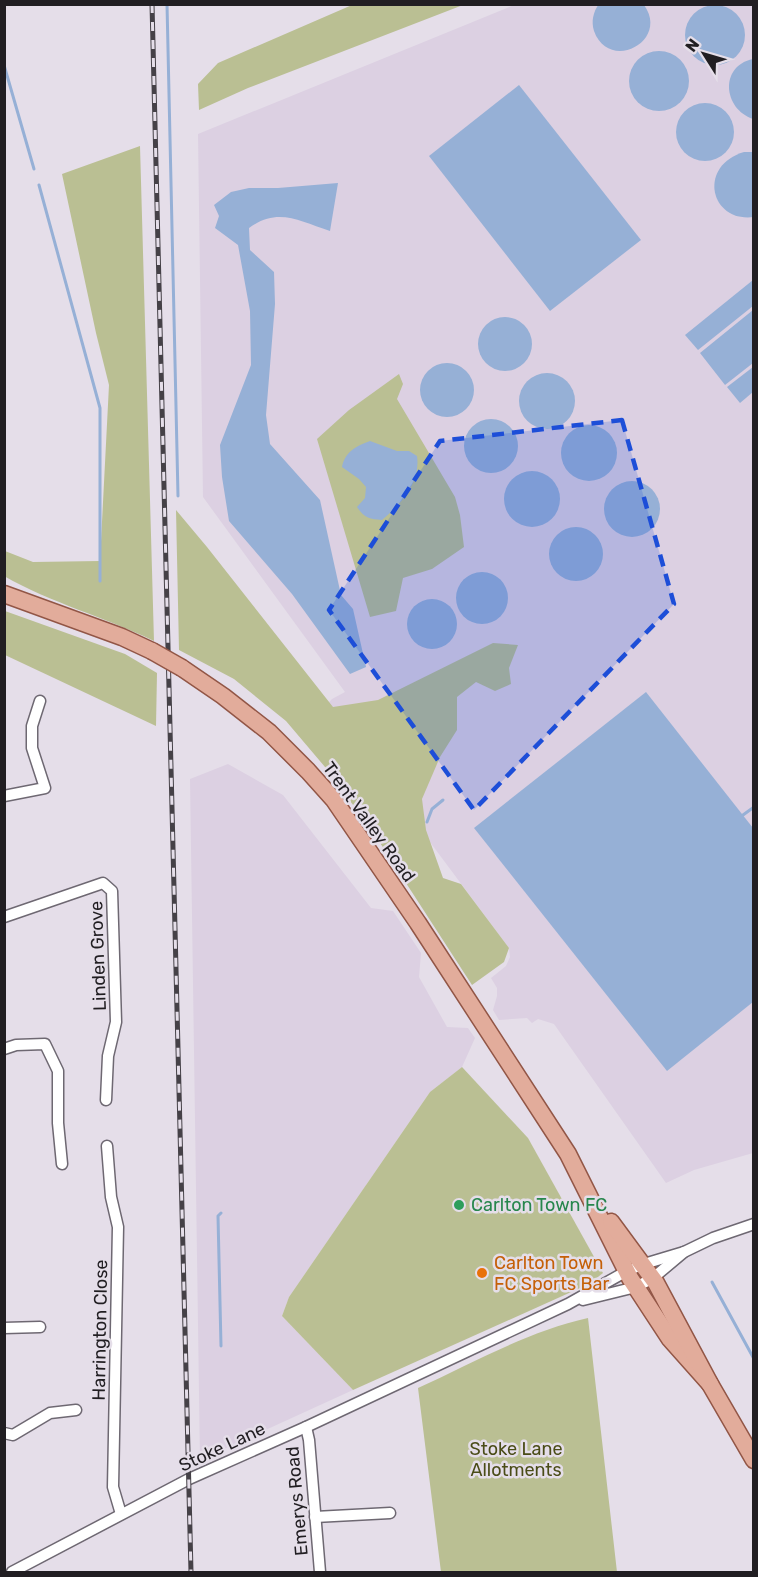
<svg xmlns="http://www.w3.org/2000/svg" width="758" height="1577" viewBox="0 0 758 1577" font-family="Rubik,sans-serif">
<rect width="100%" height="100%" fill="#e5dee9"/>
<!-- built -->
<g fill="#dcd0e2">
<polygon points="514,5 753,5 753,1153 694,1170 666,1183 554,1024 538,1019 532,1023 527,1018 499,1020 493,1010 497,996 497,988 491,978 506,966 510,957 509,948 327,704 332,699 345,692 203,497 198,134"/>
<polygon points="228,764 283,795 371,908 393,911 421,953 419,977 447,1027 468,1028 475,1038 462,1067 430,1092 289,1297 282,1316 353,1390 200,1460 190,779"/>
</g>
<!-- green -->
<g fill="#babf93">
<polygon points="352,5 463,5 248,88 199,110 198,84 218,63"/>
<path d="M 140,146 L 154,641 C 105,617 51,603 4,576 L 5,551 L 33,562 L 100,561 L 109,385 L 96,333 L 62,174 Z"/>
<polygon points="399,374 403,384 397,399 455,497 460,515 464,547 432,569 403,578 396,611 370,617 317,439 349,410"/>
<polygon points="176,510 207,547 333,707 378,700 493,643 518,645 509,668 511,684 495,691 476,682 457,697 457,730 440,757 422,799 426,830 443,878 461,884 509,948 504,962 472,985 373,832 325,767 286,721 234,679 179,650"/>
<polygon points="5,611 125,654 157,673 156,726 5,655"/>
<polygon points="462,1067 528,1138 603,1273 589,1284 353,1390 282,1316 289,1297 430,1092"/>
<path d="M 588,1318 L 617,1572 L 441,1572 L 418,1388 C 473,1363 529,1331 588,1318 Z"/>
</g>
<!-- water -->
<g fill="#96b0d6">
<path d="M 599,4 L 644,5 C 670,41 609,73 594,31 C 591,22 593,12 599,4 Z"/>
<circle cx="715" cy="35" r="30"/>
<circle cx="659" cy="81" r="30"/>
<path d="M 753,59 L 754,59 L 753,119 C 723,109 719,66 753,59 Z"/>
<polygon points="519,85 641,240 550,311 429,156"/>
<circle cx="705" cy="132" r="29"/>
<path d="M 744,152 L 753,152 L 754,217 C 710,223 697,166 744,152 Z"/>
<path d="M 338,183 L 330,231 C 299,221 278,207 249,228 L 250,250 L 274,272 L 275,304 L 266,415 L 270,444 L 320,500 L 341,595 L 353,609 L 366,667 L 350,674 L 292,594 L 229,521 L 222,477 L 220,445 L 251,365 L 250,311 L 238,245 L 215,228 L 219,216 L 214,205 L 231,192 L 249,188 L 278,188 Z"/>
<polygon points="753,280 753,306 698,350 685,335"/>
<polygon points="753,310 753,363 725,385 700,353"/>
<circle cx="505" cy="344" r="27"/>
<circle cx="447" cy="390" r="27"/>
<polygon points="753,367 753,392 740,403 727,387"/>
<circle cx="547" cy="401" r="28"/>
<circle cx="491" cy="446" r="27"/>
<circle cx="589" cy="453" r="28"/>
<path d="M 370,441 L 397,451 L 409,451 L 417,456 C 421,482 401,504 382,520 C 370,519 364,518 357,507 L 365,498 L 366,487 L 359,479 L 342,467 C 345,452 356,446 370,441 Z"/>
<circle cx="532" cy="499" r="28"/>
<circle cx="632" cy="509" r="28"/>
<circle cx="576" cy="554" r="27"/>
<circle cx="482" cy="598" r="26"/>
<circle cx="432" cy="624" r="25"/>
<polygon points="646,692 753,828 753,1002 667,1071 474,828"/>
</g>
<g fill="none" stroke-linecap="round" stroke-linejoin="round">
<!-- stream -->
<g stroke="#96b0d6" stroke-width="3">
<polyline points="167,4 178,496"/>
<polyline points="4,65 34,169"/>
<polyline points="39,185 100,408 100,581"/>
<polyline points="743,815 754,807"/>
<polyline points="427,822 432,809 443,800"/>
<polyline points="221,1213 218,1216 221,1346"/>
<polyline points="712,1282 754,1359"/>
</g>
<defs>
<g id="street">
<polyline points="4,796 45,788 32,748 32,726 40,701"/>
<polyline points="4,917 103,883 112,891 116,1022 108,1056 106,1100"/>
<polyline points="4,1049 16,1045 45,1044 58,1071 58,1123 62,1164"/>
<polyline points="107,1146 111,1197 118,1227 113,1487 121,1514"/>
<polyline points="583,1300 636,1287 653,1278 684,1252 713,1238 754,1224"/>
<polyline points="4,1328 40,1327"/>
<polyline points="306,1427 309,1440 320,1572"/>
<polyline points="4,1433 13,1435 50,1413 76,1410"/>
<polyline points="315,1517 390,1513"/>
<polyline points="12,1572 189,1479 306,1427 568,1304 627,1271 644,1264 684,1252"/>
</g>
<g id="primary">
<polyline points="4,594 122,637 152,651"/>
<polyline points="182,668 223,696 269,732 308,771 334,800 418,923 568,1154 630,1278 670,1339 710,1384"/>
<polyline points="611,1222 656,1283 710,1384 754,1460"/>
</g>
</defs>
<!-- street casing -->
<use href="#street" stroke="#6e6872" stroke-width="13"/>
<!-- primary casing -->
<use href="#primary" stroke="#925646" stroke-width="19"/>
<!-- street -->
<use href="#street" stroke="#fff" stroke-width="10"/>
<!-- primary -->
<use href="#primary" stroke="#e2ac9b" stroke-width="16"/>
<defs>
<polyline id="rail" points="152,4 191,1572"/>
</defs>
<!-- rail casing -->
<use href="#rail" stroke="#454147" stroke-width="5"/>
<!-- rail -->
<use href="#rail" stroke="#e5dee9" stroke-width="3" stroke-dasharray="9" stroke-linecap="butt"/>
<defs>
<polyline id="primary-bridge" points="152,651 182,668"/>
</defs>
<!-- primary-bridge casing -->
<use href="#primary-bridge" stroke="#925646" stroke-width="19" stroke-linecap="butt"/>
<!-- primary-bridge -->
<use href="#primary-bridge" stroke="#e2ac9b" stroke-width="16"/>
</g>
<!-- marked area -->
<path fill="#1d4ed8" fill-opacity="0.2" stroke="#1d4ed8" stroke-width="4.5" stroke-dasharray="12 8" stroke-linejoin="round" d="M 622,420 L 674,604 L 474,810 L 329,610 L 440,441 Z"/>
<!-- markers -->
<circle fill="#2e9e5b" stroke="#e5dee9" stroke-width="2" cx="459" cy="1205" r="6"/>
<circle fill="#e8710a" stroke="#e5dee9" stroke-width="2" cx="482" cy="1273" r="6"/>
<g text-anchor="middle" stroke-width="5" stroke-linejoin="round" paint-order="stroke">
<!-- street labels -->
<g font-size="18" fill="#211e22" stroke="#e5dee9">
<text transform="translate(369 822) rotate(54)" y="6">Trent Valley Road</text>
<text transform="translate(98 956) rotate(-92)" y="6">Linden Grove</text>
<text transform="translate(100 1330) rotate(-89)" y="6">Harrington Close</text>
<text transform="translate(222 1447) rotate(-25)" y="6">Stoke Lane</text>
<text transform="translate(297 1501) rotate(-95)" y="6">Emerys Road</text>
</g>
<!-- leisure labels -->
<g font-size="18" fill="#27864d" stroke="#e5dee9" text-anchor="start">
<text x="471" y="1211">Carlton Town FC</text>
</g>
<!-- food labels -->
<g font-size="18" fill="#c56008" stroke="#e5dee9" text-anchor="start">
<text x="494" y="1269">Carlton Town<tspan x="494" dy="21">FC Sports Bar</tspan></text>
</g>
<!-- park labels -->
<g font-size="18" fill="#4a4c17" stroke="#e5dee9">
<text x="516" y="1455">Stoke Lane<tspan x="516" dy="21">Allotments</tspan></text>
</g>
</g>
<!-- border -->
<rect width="758" height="1577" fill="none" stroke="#211e22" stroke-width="12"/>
<!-- north arrow -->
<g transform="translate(704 54) rotate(307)" stroke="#e5dee9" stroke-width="4.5" paint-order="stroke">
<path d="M0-4.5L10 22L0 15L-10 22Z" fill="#211e22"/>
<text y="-9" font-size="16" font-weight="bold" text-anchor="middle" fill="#211e22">N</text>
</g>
</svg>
